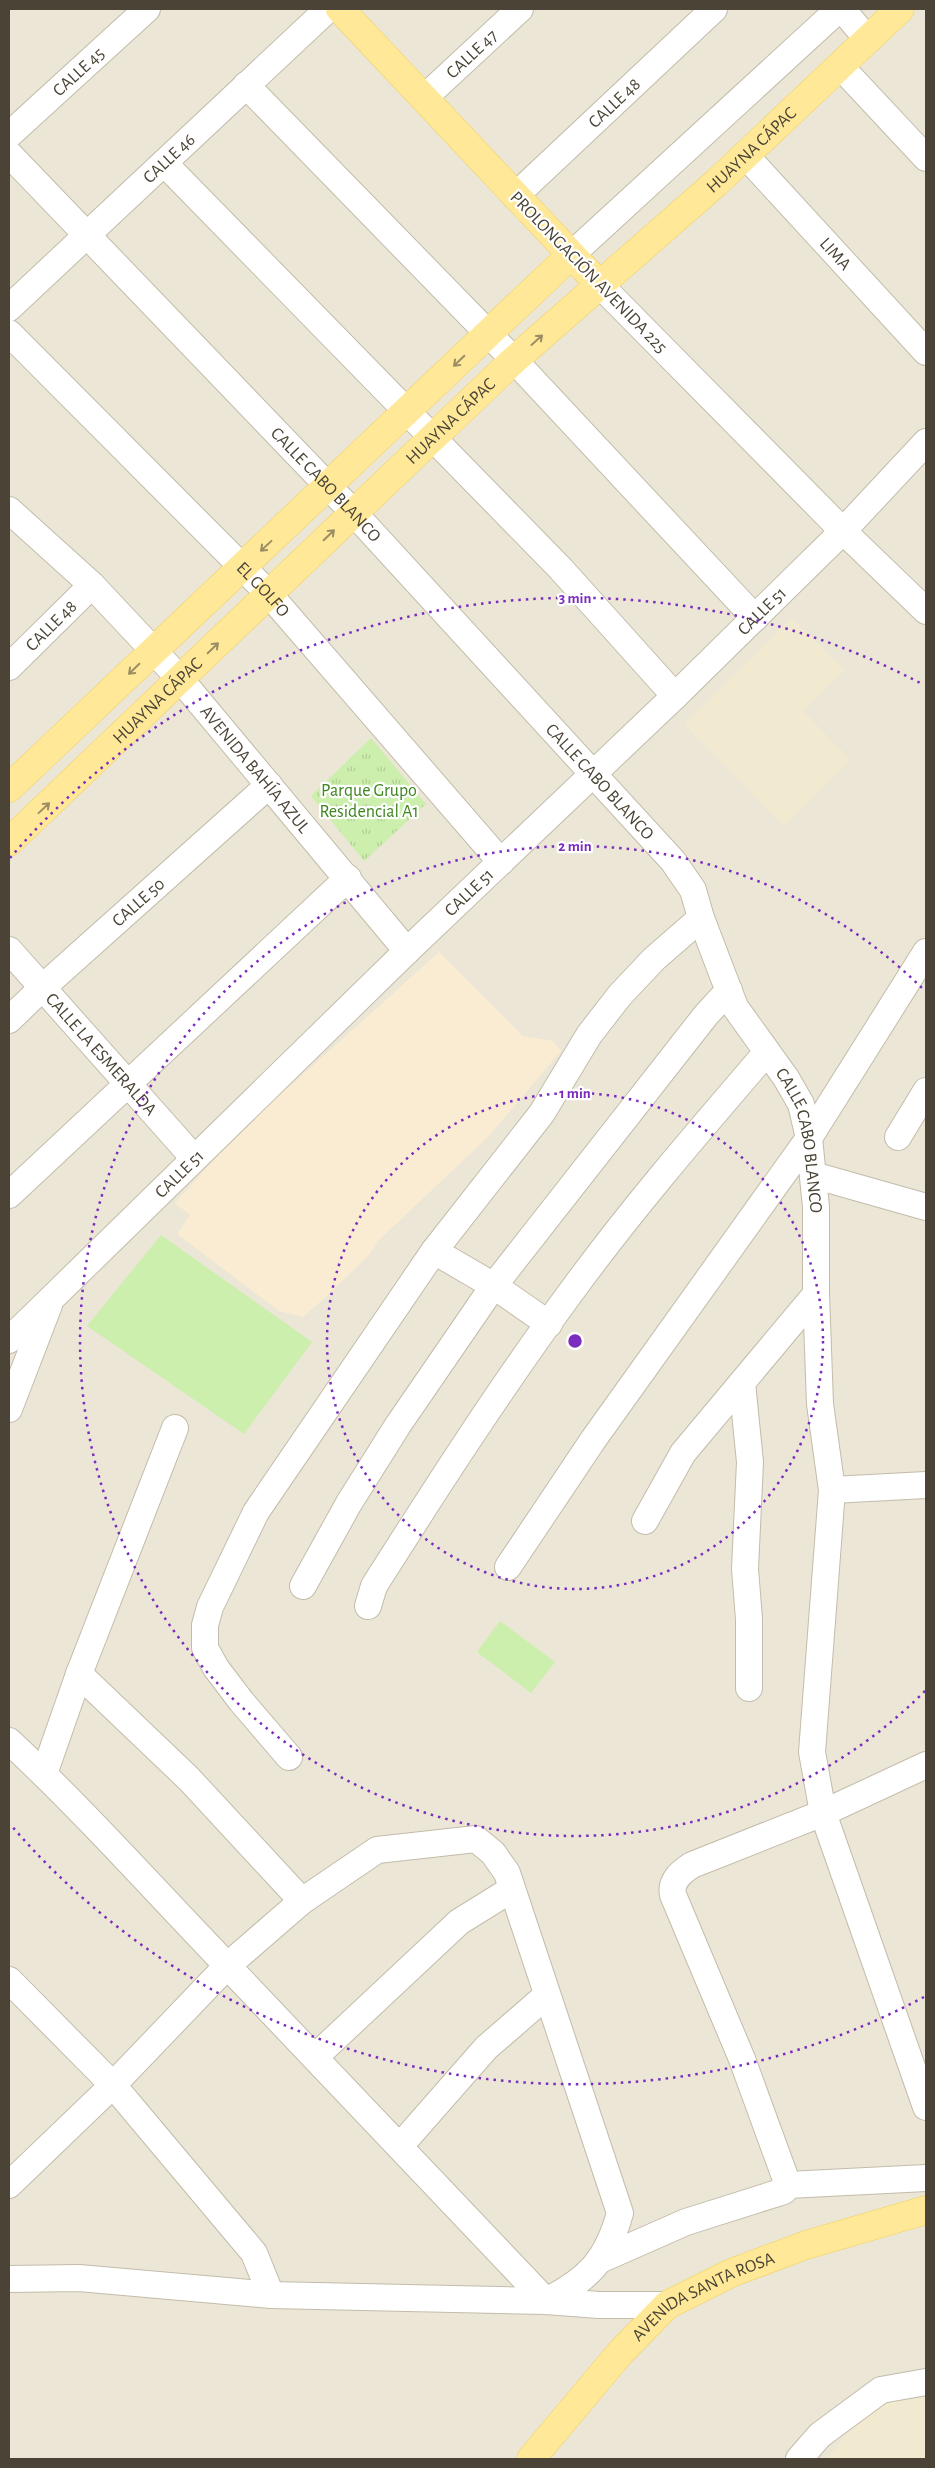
<svg xmlns="http://www.w3.org/2000/svg" width="935" height="2468" viewBox="0 0 935 2468" font-family="'Alegreya Sans',sans-serif">
<defs>
<pattern id="park-tufts" width="24" height="20" patternUnits="userSpaceOnUse" patternTransform="scale(1.25)"><rect width="24" height="20" fill="#ccefad"/><path d="M3 7l-1-3M5 7V3M7 7l1-3M15 17l-1-3M17 17v-4M19 17l1-3" fill="none" stroke="#b1ce95"/></pattern>
</defs>
<rect width="100%" height="100%" fill="#f6f3e9"/>
<!-- residential -->
<rect fill="#ebe6d6" x="9" y="9" width="917" height="2450"/>
<!-- commercial -->
<polygon fill="#faecd2" points="439,952 523,1036 553,1041 561,1051 489,1136 380,1239 369,1255 329,1294 303,1317 279,1311 177,1234 190,1215 175,1203 270,1097 287,1089"/>
<!-- education -->
<g fill="#f1ead1">
<polygon points="792,618 844,670 803,711 851,760 784,826 684,724"/>
<polygon points="926,2398 926,2459 827,2459 872,2403"/>
</g>
<!-- park -->
<polygon fill="url(#park-tufts)" points="371,738 426,804 364,861 311,796"/>
<!-- pitch -->
<g fill="#ccefad">
<polygon points="161,1235 312,1342 244,1434 87,1326"/>
<polygon points="500,1621 555,1662 531,1693 477,1652"/>
</g>
<g fill="none" stroke-linecap="round" stroke-linejoin="round">
<defs>
<g id="minor">
<polyline points="842,9 868,40"/>
<polyline points="841,67 926,158"/>
<polyline points="246,85 514,360 755,618"/>
<path id="s1" d="M 424,98 L 520,9"/>
<path id="s2" d="M 9,135 L 147,9"/>
<path id="s3" d="M 9,154 L 353,512 L 673,861 L 693,890 L 701,918 L 735,1007 L 786,1078 L 801,1104 L 809,1138 L 816,1207 L 816,1294 L 683,1453 L 645,1521"/>
<path id="s4" d="M 745,155 L 926,352"/>
<polyline points="164,163 560,568 675,696"/>
<path id="s5" d="M 515,196 L 714,9"/>
<polyline points="571,255 839,9"/>
<polyline points="599,284 843,531 926,611"/>
<path id="s6" d="M 9,308 L 328,9"/>
<path id="s7" d="M 9,333 L 268,593 L 501,862"/>
<path id="s8" d="M 9,510 L 92,585 L 181,680 L 407,951"/>
<path id="s9" d="M 9,667 L 92,585"/>
<path id="s10" d="M 9,950 L 193,1157"/>
<path id="s11" d="M 9,1020 L 42,988 L 269,785"/>
<polyline points="898,1137 926,1091"/>
<polyline points="813,1175 926,1207"/>
<polyline points="9,1195 348,878"/>
<polyline points="434,1251 494,1286 549,1324"/>
<polyline points="816,1294 820,1404 832,1490 812,1752 823,1813 926,2107"/>
<path id="s12" d="M 9,1340 L 407,951 L 675,696 L 843,531 L 926,442"/>
<polyline points="742,1383 750,1462 745,1569 749,1619 749,1688"/>
<polyline points="9,1409 49,1305"/>
<polyline points="832,1490 926,1485"/>
<polyline points="508,1567 593,1440 809,1138 926,952"/>
<polyline points="303,1586 349,1503 398,1425 492,1288 706,1015 729,990"/>
<path d="M 368,1606 L 374,1586 C 438,1485 503,1384 574,1288 C 634,1206 700,1130 766,1053"/>
<polyline points="79,1674 189,1779 302,1901"/>
<path d="M 9,1741 C 82,1809 149,1884 218,1956 C 328,2071 437,2186 546,2301 C 589,2279 607,2260 620,2213 L 507,1873 L 493,1853 L 476,1839 L 377,1850 L 302,1901 L 227,1966 L 113,2085 L 9,2185"/>
<polyline points="289,1757 241,1701 216,1668 205,1648 205,1625 210,1607 256,1512 434,1251 542,1113 589,1035 620,995 654,959 701,918"/>
<polyline points="44,1774 79,1674 175,1428"/>
<polyline points="9,1980 113,2085 254,2253 271,2295"/>
<polyline points="315,2057 459,1922 512,1889"/>
<polyline points="400,2146 486,2048 547,1995"/>
<polyline points="788,2185 926,2178"/>
<path d="M 602,2259 L 686,2222 L 784,2191 L 788,2185 L 742,2059 L 673,1895 C 670,1881 681,1872 692,1865 L 823,1813 L 926,1765"/>
<polyline points="9,2279 79,2278 271,2295 546,2301 599,2305 667,2305"/>
<polyline points="799,2459 820,2435 881,2390 926,2382"/>
</g>
<g id="major">
<polyline points="340,9 599,284"/>
<polyline points="9,788 571,255"/>
<path id="s13" d="M 9,842 L 514,360 L 716,183 L 900,9"/>
<path id="s14" d="M 531,2459 L 620,2353 L 667,2305 L 731,2273 L 806,2245 L 926,2210"/>
</g>
</defs>
<!-- minor casing -->
<use href="#minor" stroke="#c3bcaa" stroke-width="28"/>
<!-- major casing -->
<use href="#major" stroke="#f2d05b" stroke-width="29"/>
<!-- minor -->
<use href="#minor" stroke="#fff" stroke-width="26"/>
<!-- major -->
<use href="#major" stroke="#ffe999" stroke-width="28"/>
</g>
<!-- one-way arrows -->
<defs><path id="oneway-shaft" d="M-6 0H5M1.5-3L5.5 0L1.5 3" fill="none" stroke-width="1.6" stroke-linecap="round" stroke-linejoin="round" transform="scale(1.25)"/></defs>
<g stroke="#9c8e63">
<use href="#oneway-shaft" transform="translate(537 340) rotate(-42)"/>
<use href="#oneway-shaft" transform="translate(459 361) rotate(136)"/>
<use href="#oneway-shaft" transform="translate(329 535) rotate(-44)"/>
<use href="#oneway-shaft" transform="translate(266 546) rotate(137)"/>
<use href="#oneway-shaft" transform="translate(213 648) rotate(-44)"/>
<use href="#oneway-shaft" transform="translate(134 669) rotate(136)"/>
<use href="#oneway-shaft" transform="translate(44 808) rotate(-43)"/>
</g>
<!-- distance rings -->
<g fill="none" stroke="#7b2cbf" stroke-width="2.5" stroke-dasharray="2.5 5">
<circle cx="575" cy="1341" r="248"/>
<path d="M925 1691A495 495 0 1 1 925 991"/>
<path d="M924 1997A743 743 0 0 1 10 1824M10 858A743 743 0 0 1 924 685"/>
</g>
<g text-anchor="middle" stroke-width="4.5" stroke-linejoin="round" paint-order="stroke">
<!-- street labels -->
<g font-size="18" fill="#4b4436" stroke="#fff">
<text dy="6" stroke="none"><textPath href="#s1" startOffset="65">CALLE 47</textPath></text>
<text dy="6" stroke="none"><textPath href="#s2" startOffset="94">CALLE 45</textPath></text>
<text dy="6" stroke="none"><textPath href="#s5" startOffset="136">CALLE 48</textPath></text>
<text dy="6" stroke="none"><textPath href="#s13" startOffset="1015">HUAYNA CÁPAC</textPath></text>
<text dy="6" stroke="none"><textPath href="#s6" startOffset="219">CALLE 46</textPath></text>
<text dy="6" stroke="none"><textPath href="#s4" startOffset="134">LIMA</textPath></text>
<text transform="translate(589 272) rotate(46)" y="6">PROLONGACIÓN AVENIDA 225</text>
<text dy="6" stroke="none"><textPath href="#s13" startOffset="610">HUAYNA CÁPAC</textPath></text>
<text dy="6" stroke="none"><textPath href="#s3" startOffset="458">CALLE CABO BLANCO</textPath></text>
<text dy="6" stroke="none"><textPath href="#s7" startOffset="361">EL GOLFO</textPath></text>
<text dy="6" stroke="none"><textPath href="#s12" startOffset="1048">CALLE 51</textPath></text>
<text dy="6" stroke="none"><textPath href="#s9" startOffset="59">CALLE 48</textPath></text>
<text dy="6" stroke="none"><textPath href="#s13" startOffset="205">HUAYNA CÁPAC</textPath></text>
<text dy="6" stroke="none"><textPath href="#s8" startOffset="358">AVENIDA BAHÍA AZUL</textPath></text>
<text dy="6" stroke="none"><textPath href="#s3" startOffset="862">CALLE CABO BLANCO</textPath></text>
<text dy="6" stroke="none"><textPath href="#s12" startOffset="642">CALLE 51</textPath></text>
<text dy="6" stroke="none"><textPath href="#s11" startOffset="175">CALLE 50</textPath></text>
<text dy="6" stroke="none"><textPath href="#s10" startOffset="139">CALLE LA ESMERALDA</textPath></text>
<text dy="6" stroke="none"><textPath href="#s3" startOffset="1282">CALLE CABO BLANCO</textPath></text>
<text dy="6" stroke="none"><textPath href="#s12" startOffset="238">CALLE 51</textPath></text>
<text dy="6" stroke="none"><textPath href="#s14" startOffset="241">AVENIDA SANTA ROSA</textPath></text>
</g>
<!-- park labels -->
<g font-size="18" fill="#3f8521" stroke="#fff">
<text x="369" y="796">Parque Grupo<tspan x="369" dy="21">Residencial A1</tspan></text>
</g>
</g>
<circle cx="575" cy="1341" r="8" fill="#7b2cbf" stroke="#fff" stroke-width="2.5"/>
<g font-size="15" text-anchor="middle" font-weight="bold" fill="#7b2cbf" stroke="#fff" stroke-width="4.5" stroke-linejoin="round" paint-order="stroke">
<text x="575" y="603">3 min</text>
<text x="575" y="851">2 min</text>
<text x="575" y="1098">1 min</text>
</g>
<!-- border -->
<rect width="935" height="2468" fill="none" stroke="#4b4436" stroke-width="20"/>
</svg>
